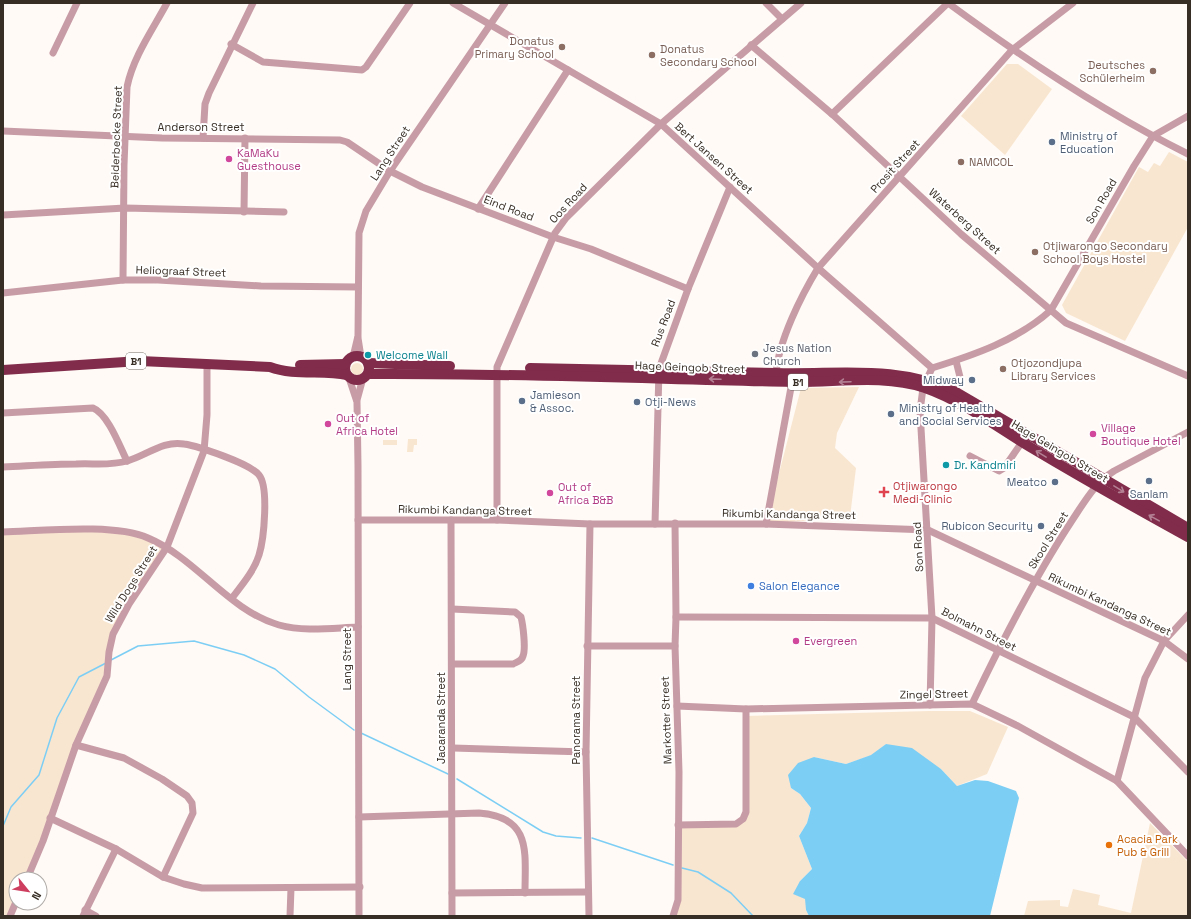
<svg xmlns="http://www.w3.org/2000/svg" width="1191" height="919" viewBox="0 0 1191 919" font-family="'Space Grotesk',sans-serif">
<rect width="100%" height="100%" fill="#fffaf5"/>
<!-- green -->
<g fill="#f9e6d0">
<polygon points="1007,64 1018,64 1052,89 1005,155 961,116"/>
<polygon points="1169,152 1188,162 1188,227 1125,341 1066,313 1062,305 1139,167 1148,172 1154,163 1160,166"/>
<circle cx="357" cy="369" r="6"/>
<polygon points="859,387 837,433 835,448 856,468 850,517 766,524 801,388"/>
<polygon points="408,439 417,439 417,445 414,445 413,452 407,452"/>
<rect x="383" y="440" width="14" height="5"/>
<polygon points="123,531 167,547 113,634 107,676 85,723 27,879 16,879 16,902 10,916 3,916 3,532"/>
<polygon points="929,711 970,711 1008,727 987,774 957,786 941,769 886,744 872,755 846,764 814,757 791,788 800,794 811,808 807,823 799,836 812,869 800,881 806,899 806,910 809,916 673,916 677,910 678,825 736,824 743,819 746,716"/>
<polygon points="1150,823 1188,862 1188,916 1024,916 1028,901 1060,900 1060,906 1068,907 1073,889 1100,895 1098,905 1131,913"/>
</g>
<!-- water -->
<polygon fill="#7dcef5" points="886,744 912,748 941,769 957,786 975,780 988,781 1016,791 1019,798 990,916 809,916 806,910 805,899 793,894 800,881 812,869 799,836 807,823 811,808 800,794 791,788 788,775 798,763 814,757 846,764 871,755"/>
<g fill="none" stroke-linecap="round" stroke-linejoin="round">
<!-- stream -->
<g stroke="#7dcef5" stroke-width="1.5">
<polyline points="111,660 138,646 194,641 244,655 275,669 309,697 354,730"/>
<polyline points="361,733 448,774"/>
<polyline points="457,779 543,832 556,836 581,838"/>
<polyline points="3,826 11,807 39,775 57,718 79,677 106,663"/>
<polyline points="592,838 673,865"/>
<polyline points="682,868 698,872 731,893 753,916"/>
</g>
<!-- minor -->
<g stroke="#c89ca7" stroke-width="7">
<polyline points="453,3 661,124 818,268 932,368"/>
<polyline points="766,3 782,19"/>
<path d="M 948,3 C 1024,59 1103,112 1188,154"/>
<polyline points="231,44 263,62 362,70 366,67 410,3"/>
<polyline points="751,45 832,114 961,234 1066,323 1188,376"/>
<polyline points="53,53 77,3"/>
<polyline points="832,114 948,3"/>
<polyline points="3,131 162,138 340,140 347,142 390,171 422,187 553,237 591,249 688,289"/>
<polyline points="203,138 205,104 209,93 253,3"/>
<polyline points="478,209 568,70"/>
<polyline points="244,212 245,138"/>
<polyline points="3,215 125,208 284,212"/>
<path d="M 123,280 L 124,165 L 127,87 C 133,57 153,29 167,3"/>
<polyline points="3,293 123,280 158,280 261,286 358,287"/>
<polyline points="358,338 361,357"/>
<polyline points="353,357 358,336 359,233 366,211 390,171 505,3"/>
<path d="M 776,373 C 779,340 801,296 818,268 L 1012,50 L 1073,3"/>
<polyline points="349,378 357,402 358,466 359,916"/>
<polyline points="953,396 960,377 956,361"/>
<polyline points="357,400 363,378"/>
<path d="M 3,413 L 93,408 C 108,414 120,447 127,461"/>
<polyline points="970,456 999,471 1004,468 1022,442"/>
<path d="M 3,467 C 27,466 51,464 76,464 C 93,463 110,466 127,461 C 146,456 163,440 184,444 C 198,446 251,464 259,475 C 269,487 264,539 259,555 C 254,571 242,585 232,598"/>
<polyline points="358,520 497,520 590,524 766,524 928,530 1164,641 1188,659"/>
<polyline points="451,520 452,916"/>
<polyline points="497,520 497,367 555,233 566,218 661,124 801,3"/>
<polyline points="655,524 659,369 688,289 730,187"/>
<polyline points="766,524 792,382"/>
<path d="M 3,532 C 41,531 114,523 148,538 C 196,558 229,611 279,625 C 304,632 332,628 358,627"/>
<path d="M 452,609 L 515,612 L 521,617 C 523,625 526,649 523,656 C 522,661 517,662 513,664 L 452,664"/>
<polyline points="676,617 932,618 1134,717 1188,772"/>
<polyline points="587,646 675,646"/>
<path d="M 972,704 C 1002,641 1034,578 1073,519 C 1085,501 1095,483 1114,471 L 1188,432"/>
<path d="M 930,705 L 932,618 L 920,411 L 923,388 L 932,368 C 974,355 1018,340 1051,310 L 1134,166 L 1153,136 L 1188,116"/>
<polyline points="677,706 746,709 972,704 1018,726 1117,781 1188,856"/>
<polyline points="76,745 124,758 162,779 187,796 192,803 193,813 163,877"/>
<polyline points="453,748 586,752"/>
<polyline points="1117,781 1145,678 1164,641 1188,615"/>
<path d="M 359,817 L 479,813 C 532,817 525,852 525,893"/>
<polyline points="50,818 116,849 163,877 184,884 202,888 360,887"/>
<polyline points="678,825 736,824 743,819 746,812 746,709"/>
<polyline points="27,879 43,841 76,745 107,676 109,652 113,634 129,604 167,547 204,451 207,415 207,363"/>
<polyline points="452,893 587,892"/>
<polyline points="85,910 96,916"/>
<polyline points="10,916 16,902"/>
<polyline points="83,916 116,849"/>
<polyline points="290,916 291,888"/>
<polyline points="589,916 586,752 590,524"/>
<polyline points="673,916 678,900 679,772 675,646 676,617 675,523"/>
</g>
<!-- highway -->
<g stroke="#812c4b" stroke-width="10">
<circle cx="357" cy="368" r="12"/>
<polyline points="368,363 450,366"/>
<polyline points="300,365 345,364"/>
<path d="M 530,368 C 612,369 694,371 776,373 C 839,375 897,364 956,392 L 1188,528"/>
<path d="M 3,370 L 140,361 L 270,367 C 294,376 322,370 347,375"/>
<path d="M 368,374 C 509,373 650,379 792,382 C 836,383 882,374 925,388 C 962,401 997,427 1030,447 C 1082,478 1135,508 1188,537"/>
</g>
</g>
<!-- one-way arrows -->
<defs><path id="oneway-shaft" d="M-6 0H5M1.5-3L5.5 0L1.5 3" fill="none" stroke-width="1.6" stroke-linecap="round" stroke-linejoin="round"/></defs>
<g stroke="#b38093">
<use href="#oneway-shaft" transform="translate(715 379) rotate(-178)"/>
<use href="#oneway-shaft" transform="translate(845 382) rotate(178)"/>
<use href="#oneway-shaft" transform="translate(1041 454) rotate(-149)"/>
<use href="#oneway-shaft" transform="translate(1119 489) rotate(31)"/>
<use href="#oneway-shaft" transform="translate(1154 518) rotate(-151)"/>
</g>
<!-- markers -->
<g fill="#8d6e63" stroke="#fff" stroke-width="1.5">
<circle cx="562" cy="47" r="4"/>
<circle cx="652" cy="55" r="4"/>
<circle cx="1153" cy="71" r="4"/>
<circle cx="961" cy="162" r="4"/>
<circle cx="1035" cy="252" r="4"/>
<circle cx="1003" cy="369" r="4"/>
</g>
<g fill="#5c6f8a" stroke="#fff" stroke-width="1.5">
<circle cx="1052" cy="142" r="4"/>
<circle cx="972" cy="380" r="4"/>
<circle cx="522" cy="401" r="4"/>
<circle cx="637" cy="402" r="4"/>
<circle cx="891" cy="414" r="4"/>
<circle cx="1149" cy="481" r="4"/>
<circle cx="1055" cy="482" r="4"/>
<circle cx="1041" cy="526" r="4"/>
</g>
<g fill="#d1479c" stroke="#fff" stroke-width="1.5">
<circle cx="229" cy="159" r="4"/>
<circle cx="328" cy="424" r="4"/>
<circle cx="1093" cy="434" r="4"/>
<circle cx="550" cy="493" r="4"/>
<circle cx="796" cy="641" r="4"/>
</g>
<circle fill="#6b7280" stroke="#fff" stroke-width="1.5" cx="755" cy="354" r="4"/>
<g fill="#0f9aa8" stroke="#fff" stroke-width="1.5">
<circle cx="368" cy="355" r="4"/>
<circle cx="946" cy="465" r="4"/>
</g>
<path fill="#e0444e" stroke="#fff" stroke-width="1.5" d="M882 486h4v4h4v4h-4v4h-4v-4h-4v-4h4z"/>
<circle fill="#3f7fe0" stroke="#fff" stroke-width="1.5" cx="751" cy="586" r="4"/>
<circle fill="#e8710a" stroke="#fff" stroke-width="1.5" cx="1109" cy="845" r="4"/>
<g text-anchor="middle" stroke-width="4" stroke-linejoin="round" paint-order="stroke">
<!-- shield labels -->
<g fill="#fff" stroke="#736d66" stroke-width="1">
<rect x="126" y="353" width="20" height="16" rx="3"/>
<rect x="788" y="374" width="20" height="16" rx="3"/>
</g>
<g font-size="10" font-weight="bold" fill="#372e25">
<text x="136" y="365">B1</text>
<text x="798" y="386">B1</text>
</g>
<!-- education labels -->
<g font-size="11" fill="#785e54" stroke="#fff" text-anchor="start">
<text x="554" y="45" text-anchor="end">Donatus<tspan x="554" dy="13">Primary School</tspan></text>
<text x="660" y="53">Donatus<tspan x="660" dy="13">Secondary School</tspan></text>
<text x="1145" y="69" text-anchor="end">Deutsches<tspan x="1145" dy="13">Schülerheim</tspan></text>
<text x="969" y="166">NAMCOL</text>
<text x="1043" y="250">Otjiwarongo Secondary<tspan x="1043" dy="13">School Boys Hostel</tspan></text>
<text x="1011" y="367">Otjozondjupa<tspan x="1011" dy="13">Library Services</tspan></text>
</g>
<!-- street labels -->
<g font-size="11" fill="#372e25" stroke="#fff">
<text x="201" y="131">Anderson Street</text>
<text transform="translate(116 137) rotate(-88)" y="4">Beiderbecke Street</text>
<text transform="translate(390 153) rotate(-57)" y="4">Lang Street</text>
<text transform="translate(714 158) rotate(42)" y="4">Bert Jansen Street</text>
<text transform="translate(895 166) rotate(-48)" y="4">Prosit Street</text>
<text transform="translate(1101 201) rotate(-60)" y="4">Son Road</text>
<text transform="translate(568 203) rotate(-47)" y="4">Oos Road</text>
<text transform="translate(509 208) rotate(21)" y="4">Eind Road</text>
<text transform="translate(965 221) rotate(42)" y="4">Waterberg Street</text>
<text transform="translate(181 271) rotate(2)" y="4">Heliograaf Street</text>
<text transform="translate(663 323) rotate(-69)" y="4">Rus Road</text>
<text transform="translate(690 367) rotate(2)" y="4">Hage Geingob Street</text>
<text transform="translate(1060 451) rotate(31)" y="4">Hage Geingob Street</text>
<text transform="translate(465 510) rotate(1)" y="4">Rikumbi Kandanga Street</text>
<text transform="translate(789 514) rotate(1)" y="4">Rikumbi Kandanga Street</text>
<text transform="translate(1048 540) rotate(-58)" y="4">Skool Street</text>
<text transform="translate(918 547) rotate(-93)" y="4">Son Road</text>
<text transform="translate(131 584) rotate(-58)" y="4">Wild Dogs Street</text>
<text transform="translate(1110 604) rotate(25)" y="4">Rikumbi Kandanga Street</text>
<text transform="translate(979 629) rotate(27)" y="4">Bolmahn Street</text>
<text transform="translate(347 659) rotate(-90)" y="4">Lang Street</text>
<text transform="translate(934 694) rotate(-1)" y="4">Zingel Street</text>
<text transform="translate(441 718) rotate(-90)" y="4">Jacaranda Street</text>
<text transform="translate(576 720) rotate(-90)" y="4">Panorama Street</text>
<text transform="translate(666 720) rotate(-92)" y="4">Markotter Street</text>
</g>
<!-- service labels -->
<g font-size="11" fill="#4e5e75" stroke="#fff" text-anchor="start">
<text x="1060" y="140">Ministry of<tspan x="1060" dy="13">Education</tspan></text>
<text x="964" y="384" text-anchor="end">Midway</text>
<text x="530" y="399">Jamieson<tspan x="530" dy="13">&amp; Assoc.</tspan></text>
<text x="645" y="406">Otji-News</text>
<text x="899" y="412">Ministry of Health<tspan x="899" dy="13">and Social Services</tspan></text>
<text x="1047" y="486" text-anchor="end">Meatco</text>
<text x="1149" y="498" text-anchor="middle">Sanlam</text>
<text x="1033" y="530" text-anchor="end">Rubicon Security</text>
</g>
<!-- hotel labels -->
<g font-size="11" fill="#b23c85" stroke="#fff" text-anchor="start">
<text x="237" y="157">KaMaKu<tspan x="237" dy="13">Guesthouse</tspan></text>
<text x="336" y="422">Out of<tspan x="336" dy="13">Africa Hotel</tspan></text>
<text x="1101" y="432">Village<tspan x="1101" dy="13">Boutique Hotel</tspan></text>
<text x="558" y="491">Out of<tspan x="558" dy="13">Africa B&amp;B</tspan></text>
<text x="804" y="645">Evergreen</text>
</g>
<!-- worship labels -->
<g font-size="11" fill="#5b616d" stroke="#fff" text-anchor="start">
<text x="763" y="352">Jesus Nation<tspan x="763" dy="13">Church</tspan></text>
</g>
<!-- culture labels -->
<g font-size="11" fill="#0d838f" stroke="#fff" text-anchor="start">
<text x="376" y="359">Welcome Wall</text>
<text x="954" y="469">Dr. Kandmiri</text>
</g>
<!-- health labels -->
<g font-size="11" fill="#be3a42" stroke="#fff" text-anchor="start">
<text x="893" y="490">Otjiwarongo<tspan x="893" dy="13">Medi-Clinic</tspan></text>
</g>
<!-- shop labels -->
<g font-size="11" fill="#366cbe" stroke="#fff" text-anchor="start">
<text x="759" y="590">Salon Elegance</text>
</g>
<!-- food labels -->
<g font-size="11" fill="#c56008" stroke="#fff" text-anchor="start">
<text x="1117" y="843">Acacia Park<tspan x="1117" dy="13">Pub &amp; Grill</tspan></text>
</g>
</g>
<!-- border -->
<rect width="1191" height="919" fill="none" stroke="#372e25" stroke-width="8"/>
<!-- north arrow -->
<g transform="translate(28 891) rotate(120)"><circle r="19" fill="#ffffff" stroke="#afaba8"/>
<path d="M0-3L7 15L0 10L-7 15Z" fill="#ce3f5f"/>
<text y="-6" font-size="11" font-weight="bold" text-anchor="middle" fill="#372e25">N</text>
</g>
</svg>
